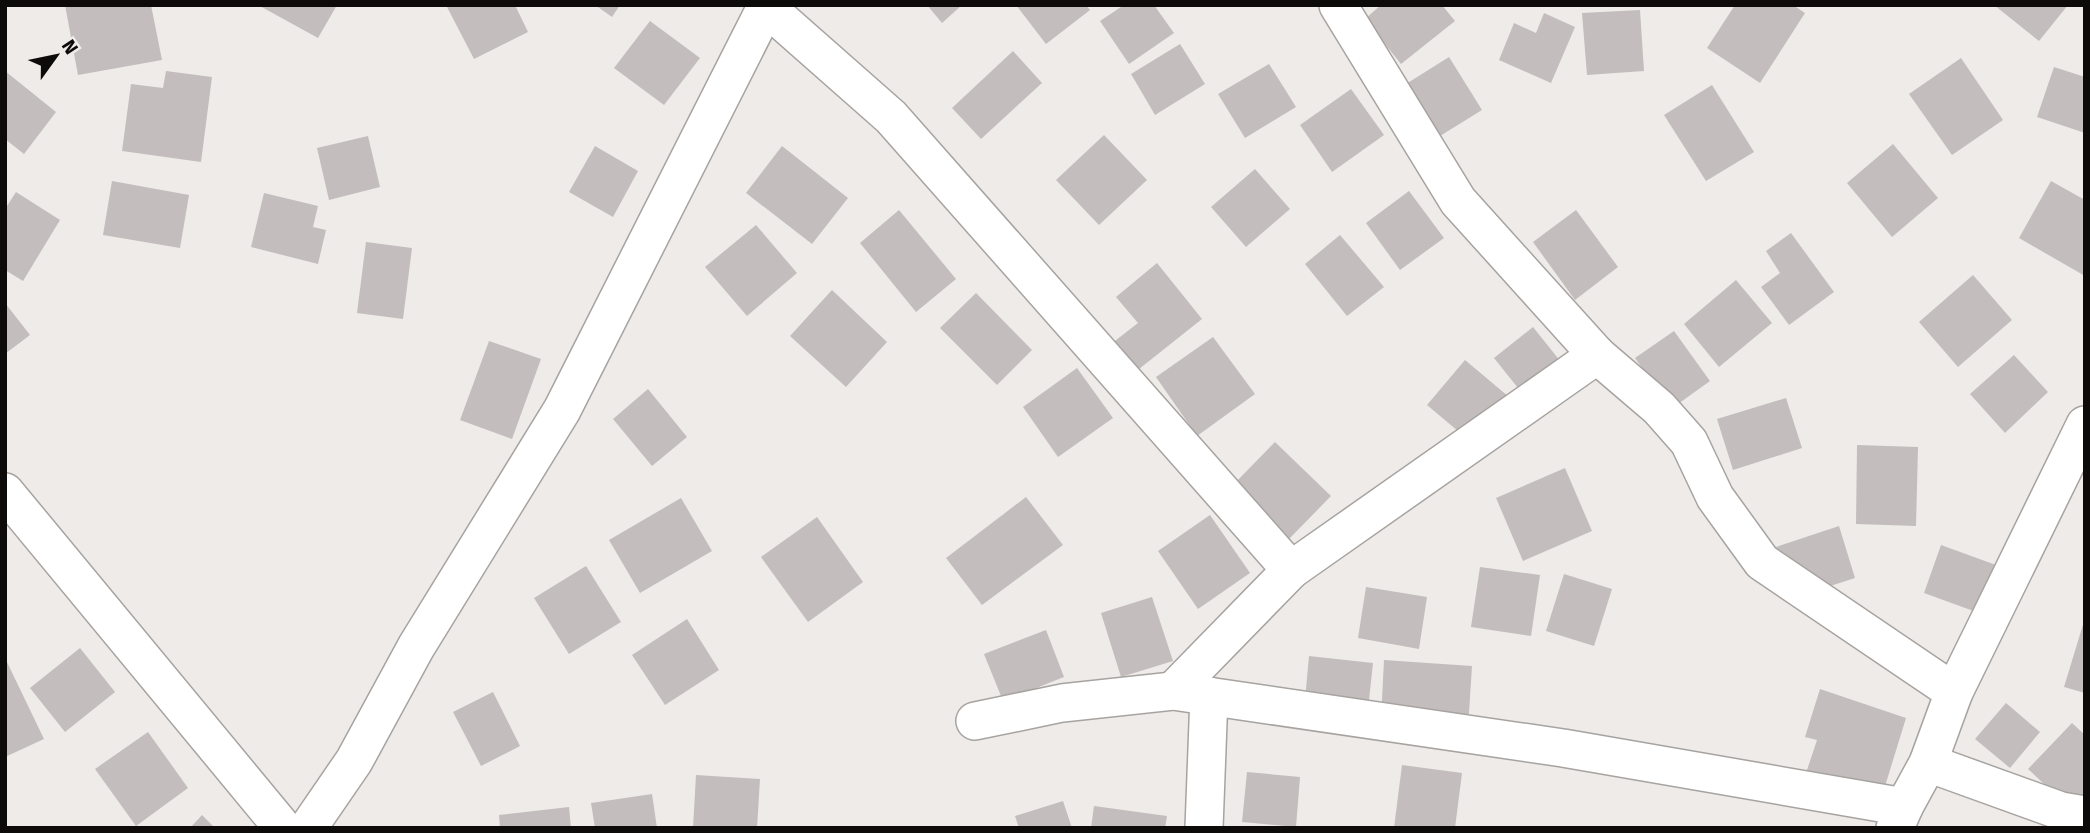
<svg xmlns="http://www.w3.org/2000/svg" width="2090" height="833" viewBox="0 0 2090 833" font-family="'Fira Sans',sans-serif">
<rect width="100%" height="100%" fill="#efebe8"/>
<!-- building -->
<g fill="#c3bebd">
<polygon points="65,5 151,5 162,60 78,75"/>
<polygon points="258,5 337,5 318,38"/>
<polygon points="446,5 515,5 528,32 474,59"/>
<polygon points="595,5 620,5 612,17"/>
<polygon points="927,5 962,5 942,23"/>
<polygon points="1016,5 1086,5 1090,10 1046,44"/>
<polygon points="1124,5 1154,5 1174,33 1129,64 1100,21"/>
<polygon points="1381,5 1442,5 1455,21 1401,64 1365,19"/>
<polygon points="1735,5 1793,5 1805,13 1760,83 1707,48"/>
<polygon points="1994,5 2068,5 2039,41"/>
<polygon points="1640,10 1644,71 1587,75 1582,13"/>
<polygon points="1544,13 1575,27 1551,83 1499,60 1514,23 1536,33"/>
<polygon points="650,21 700,58 664,105 614,68"/>
<polygon points="1180,44 1205,84 1155,115 1131,74"/>
<polygon points="1013,51 1042,83 981,139 952,108"/>
<polygon points="1449,57 1482,110 1440,136 1406,84"/>
<polygon points="1961,58 2003,120 1952,155 1909,94"/>
<polygon points="1269,64 1296,107 1245,138 1218,94"/>
<polygon points="2054,67 2085,77 2085,133 2037,117"/>
<polygon points="5,71 56,112 24,154 5,139"/>
<polygon points="166,71 212,77 201,162 122,151 131,84 163,88"/>
<polygon points="1712,85 1754,152 1706,181 1664,115"/>
<polygon points="1351,89 1384,135 1332,172 1300,125"/>
<polygon points="1104,135 1147,180 1099,225 1056,180"/>
<polygon points="368,136 380,187 329,200 317,148"/>
<polygon points="1893,144 1938,198 1892,237 1847,183"/>
<polygon points="595,146 638,171 613,217 569,192"/>
<polygon points="782,146 848,198 812,244 746,193"/>
<polygon points="1255,169 1290,209 1246,247 1211,207"/>
<polygon points="112,181 189,195 180,248 103,235"/>
<polygon points="2051,181 2085,200 2085,276 2019,238"/>
<polygon points="1409,191 1444,238 1400,270 1366,223"/>
<polygon points="16,192 60,220 23,281 5,270 5,209"/>
<polygon points="264,193 318,206 313,227 326,230 318,264 251,247"/>
<polygon points="899,210 956,279 916,312 860,243"/>
<polygon points="1576,210 1618,267 1575,300 1533,242"/>
<polygon points="756,225 797,273 747,316 705,267"/>
<polygon points="1791,233 1834,292 1789,325 1761,287 1780,273 1766,251"/>
<polygon points="1340,235 1384,287 1347,316 1305,264"/>
<polygon points="366,242 412,248 403,319 357,313"/>
<polygon points="1157,263 1202,319 1134,373 1111,344 1138,323 1116,297"/>
<polygon points="1973,275 2012,320 1958,367 1919,322"/>
<polygon points="1736,280 1772,323 1719,367 1684,324"/>
<polygon points="832,290 887,342 846,387 790,336"/>
<polygon points="976,293 1032,350 997,385 940,328"/>
<polygon points="5,303 30,335 5,354"/>
<polygon points="1533,327 1565,367 1526,398 1494,358"/>
<polygon points="1674,331 1710,381 1671,409 1635,358"/>
<polygon points="1213,337 1255,394 1197,436 1156,377"/>
<polygon points="489,341 541,359 512,439 460,420"/>
<polygon points="2014,355 2048,392 2005,433 1970,394"/>
<polygon points="1465,360 1515,402 1477,447 1427,405"/>
<polygon points="1077,368 1113,418 1058,457 1023,407"/>
<polygon points="648,389 687,437 652,466 613,419"/>
<polygon points="1786,398 1802,448 1733,470 1717,419"/>
<polygon points="1275,442 1331,496 1289,539 1234,484"/>
<polygon points="1857,445 1918,447 1916,526 1856,524"/>
<polygon points="1565,468 1592,531 1523,561 1496,498"/>
<polygon points="1026,497 1063,545 982,605 946,558"/>
<polygon points="681,498 712,551 640,593 609,540"/>
<polygon points="1210,515 1250,573 1198,609 1158,551"/>
<polygon points="817,517 863,582 808,622 761,557"/>
<polygon points="1839,526 1855,578 1787,600 1770,549"/>
<polygon points="1941,545 1996,565 1979,613 1924,593"/>
<polygon points="586,566 621,622 569,654 534,598"/>
<polygon points="1480,567 1540,575 1531,636 1471,627"/>
<polygon points="1564,574 1612,589 1594,646 1546,631"/>
<polygon points="1366,587 1427,597 1419,649 1358,638"/>
<polygon points="1152,597 1173,661 1121,677 1101,613"/>
<polygon points="2085,618 2085,693 2064,687"/>
<polygon points="687,619 719,670 665,705 632,655"/>
<polygon points="1046,630 1064,677 1003,701 984,654"/>
<polygon points="80,648 115,692 65,732 30,688"/>
<polygon points="1309,656 1373,663 1366,728 1303,722"/>
<polygon points="5,658 44,739 5,757"/>
<polygon points="1384,660 1472,666 1467,744 1380,739"/>
<polygon points="1820,689 1906,718 1882,796 1806,773 1817,740 1805,737"/>
<polygon points="493,692 520,746 481,766 453,712"/>
<polygon points="2006,703 2040,732 2010,768 1975,739"/>
<polygon points="2072,723 2085,735 2085,794 2071,809 2028,769"/>
<polygon points="148,732 188,788 136,826 95,769"/>
<polygon points="1402,765 1462,773 1455,828 1394,828"/>
<polygon points="1247,772 1300,777 1296,827 1242,822"/>
<polygon points="696,775 760,779 757,828 693,828"/>
<polygon points="652,794 657,828 595,828 591,803"/>
<polygon points="1063,801 1072,828 1019,828 1015,816"/>
<polygon points="1094,806 1167,816 1165,828 1091,828"/>
<polygon points="569,807 571,828 500,828 499,815"/>
<polygon points="202,815 215,828 190,828"/>
</g>
<g fill="none" stroke-linecap="round" stroke-linejoin="round">
<defs>
<g id="street">
<polyline points="764,5 891,117 1291,570 1173,691"/>
<polyline points="1597,355 1659,408 1689,442 1715,497 1762,562 1954,692 1928,763 1904,807"/>
<polyline points="5,492 283,828"/>
<polyline points="1291,570 1597,355 1458,201 1338,5"/>
<polyline points="1954,692 2085,425"/>
<polyline points="975,721 1062,703 1173,691 1563,748 1904,807 1895,828"/>
<polyline points="1928,763 2061,811 2085,815"/>
<polyline points="308,828 354,761 416,647 562,410 767,5"/>
<polyline points="1204,828 1209,696"/>
</g>
</defs>
<!-- street casing -->
<use href="#street" stroke="#a7a3a0" stroke-width="40"/>
<!-- street -->
<use href="#street" stroke="#fff" stroke-width="37"/>
</g>
<!-- border -->
<rect width="2090" height="833" fill="none" stroke="#0c0b0a" stroke-width="14"/>
<!-- north arrow -->
<g transform="translate(56 56) rotate(57)" stroke="#efebe8" stroke-width="5" paint-order="stroke">
<path d="M0-5L12 26L0 18L-12 26Z" fill="#0c0b0a"/>
<text y="-10" font-size="19" font-weight="bold" text-anchor="middle" fill="#0c0b0a">N</text>
</g>
</svg>
